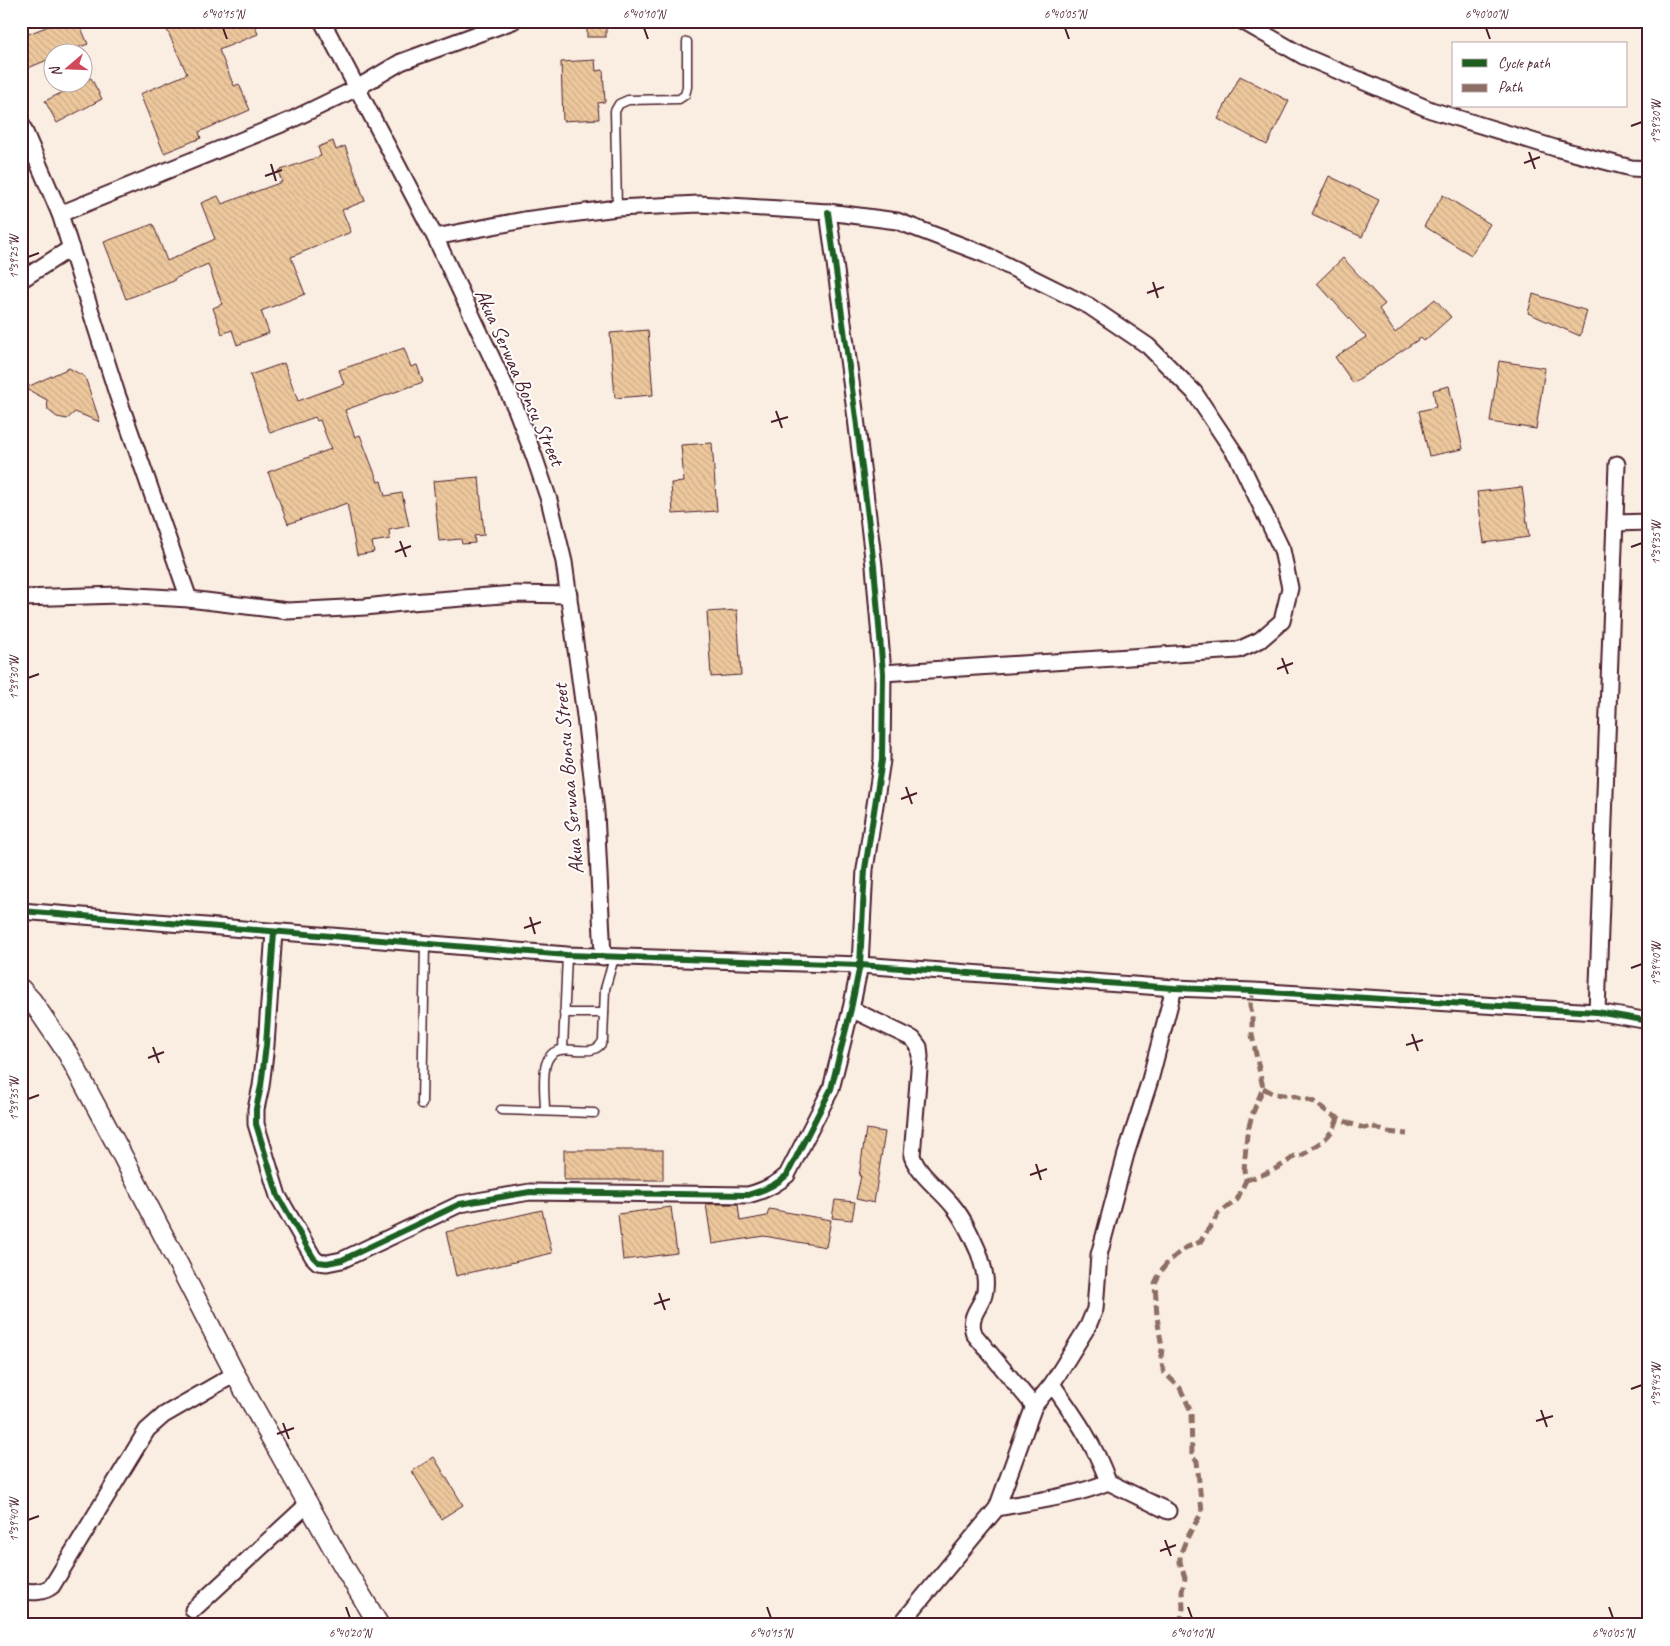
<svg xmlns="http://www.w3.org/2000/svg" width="1670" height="1646" viewBox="0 0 1670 1646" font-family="Caveat,sans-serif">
<defs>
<pattern id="building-back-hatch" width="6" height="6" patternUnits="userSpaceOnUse" patternTransform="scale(1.25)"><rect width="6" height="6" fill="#edc89d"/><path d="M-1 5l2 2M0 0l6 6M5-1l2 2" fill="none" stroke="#cdab87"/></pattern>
</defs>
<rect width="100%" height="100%" fill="#faeee2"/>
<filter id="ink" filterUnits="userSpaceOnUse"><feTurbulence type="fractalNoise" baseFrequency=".02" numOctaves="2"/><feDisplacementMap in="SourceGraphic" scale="10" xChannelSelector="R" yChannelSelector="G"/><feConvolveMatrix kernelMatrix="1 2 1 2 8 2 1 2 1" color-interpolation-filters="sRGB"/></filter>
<g filter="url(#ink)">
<!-- building -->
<g fill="url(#building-back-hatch)" stroke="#4a1f2b">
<polygon points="61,21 78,21 88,44 66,52 52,52 52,58 21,71 21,37"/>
<polygon points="163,21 253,21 258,34 219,50 234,86 239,84 250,110 199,132 201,138 164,153 140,94 187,74"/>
<rect x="587" y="21" width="19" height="16"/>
<polygon points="595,60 596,71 603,70 605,102 598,103 599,119 563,121 561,62"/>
<polygon points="1240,76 1289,101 1267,145 1218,119"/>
<polygon points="91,78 102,99 57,123 45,101"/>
<polygon points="333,141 336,150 345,146 365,201 342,210 351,232 291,257 305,294 261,311 269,333 237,345 232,330 222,334 213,308 222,304 208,264 174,279 174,281 126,299 104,242 153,224 167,261 215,239 201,203 218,196 222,204 282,182 278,171 321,156 318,147"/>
<polygon points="1329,176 1379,200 1362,237 1312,214"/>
<polygon points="1443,195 1490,224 1471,255 1424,226"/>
<polygon points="1343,258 1385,304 1379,309 1395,333 1435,299 1451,317 1424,341 1421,338 1353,383 1335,357 1366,337 1317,283"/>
<polygon points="1533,294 1587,311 1580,336 1528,313"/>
<polygon points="648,330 653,395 615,398 610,333"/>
<polygon points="404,348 411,367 417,365 423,382 345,410 355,437 360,435 378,482 381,481 385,496 402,493 409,526 389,530 390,539 372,542 374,552 357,555 347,503 288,524 268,472 331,449 320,420 317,421 315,417 270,433 250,375 284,363 298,401 344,384 339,370"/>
<polygon points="1499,361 1545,368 1536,429 1490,422"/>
<polygon points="69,368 85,377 100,422 75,412 67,419 57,417 48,410 47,400 25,388"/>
<polygon points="1449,386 1463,449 1429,456 1419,411 1436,407 1433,390"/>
<polygon points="712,443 717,511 673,514 671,483 684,482 681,445"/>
<polygon points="479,477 484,535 474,536 475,543 462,544 461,539 439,541 433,481"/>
<polygon points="1522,487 1529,537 1484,543 1477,492"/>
<polygon points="737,610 741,675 711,677 707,612"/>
<polygon points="866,1129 885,1132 874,1203 856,1199 861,1176 859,1176"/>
<rect x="564" y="1150" width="99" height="30"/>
<polygon points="835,1200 855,1202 852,1220 832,1218"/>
<polygon points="706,1204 738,1204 740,1221 767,1216 769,1209 831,1220 826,1247 764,1236 712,1244"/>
<polygon points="671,1207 677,1253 623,1260 618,1214"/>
<polygon points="542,1210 552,1253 456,1276 446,1232"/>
<polygon points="434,1457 463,1505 441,1519 412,1471"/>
</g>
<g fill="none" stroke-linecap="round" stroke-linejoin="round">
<defs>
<g id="service">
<polyline points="617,208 615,111 619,104 628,100 679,99 685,95 687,87 687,42"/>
<polyline points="564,1013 604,1013"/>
<polyline points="563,1049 567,955"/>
<polyline points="422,1104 425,945"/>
<polyline points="501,1110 594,1113"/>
<path d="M 545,1111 C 545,1096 542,1079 546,1064 C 555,1033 594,1065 603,1040 L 605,989 L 614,958"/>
</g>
<g id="minor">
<polyline points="322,21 435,237 516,409 534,456 549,500 564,562 585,716 596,812 603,957"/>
<polyline points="1242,21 1303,56 1431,110 1555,148 1631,168 1649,169"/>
<polyline points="21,123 60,214 117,394 189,599"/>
<polyline points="60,214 289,121 357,88 401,62 513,21"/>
<polyline points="435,237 524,220 617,208 699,204 828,212 897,221 984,254 1089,306 1148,346 1194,392 1238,458 1282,550 1290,588 1282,621 1260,640 1238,650 883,673"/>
<polyline points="21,280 71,248"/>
<polyline points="1615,523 1649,522"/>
<polyline points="21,598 119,595 189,599 288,611 365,607 411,602 515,594 569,595"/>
<polyline points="21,911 567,955 860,965 1174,988 1253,991 1597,1012 1649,1021"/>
<path d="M 274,932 L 266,1045 L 261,1086 L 256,1109 L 256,1124 L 278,1196 L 313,1257 L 318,1262 L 327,1263 L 342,1260 L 460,1204 L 530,1192 L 748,1195 C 763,1191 775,1186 787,1175 L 831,1089 L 851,1009 L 860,965 L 865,869 L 882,760 L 883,673 L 874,566 L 856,418 L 828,212"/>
<path d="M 851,1009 L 913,1039 L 919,1047 L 920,1057 L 912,1156 C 919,1176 940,1189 953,1206 C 964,1219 972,1237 979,1253 C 983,1266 988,1281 984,1295 C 979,1310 968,1316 974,1334 L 1034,1406"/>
<polyline points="1597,1012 1617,464"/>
<path d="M 1052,1384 C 1074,1415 1096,1446 1108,1482"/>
<path d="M 997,1508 C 1034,1501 1073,1497 1108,1482 L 1168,1511"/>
<path d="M 21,1591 C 33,1592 43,1593 52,1586 L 147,1430 L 164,1415 L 235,1374"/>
<polyline points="193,1610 308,1504"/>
<polyline points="900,1625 997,1508 1034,1406 1052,1384 1088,1326 1095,1309 1099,1255 1126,1154 1150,1080 1174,988"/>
</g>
<polyline id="tertiary" points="21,989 32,1001 68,1054 121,1153 235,1374 338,1557 379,1625"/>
</defs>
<!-- service casing -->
<use href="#service" stroke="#4a1f2b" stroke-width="11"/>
<!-- minor casing -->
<use href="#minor" stroke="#4a1f2b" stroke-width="19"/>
<!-- tertiary casing -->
<use href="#tertiary" stroke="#4a1f2b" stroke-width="22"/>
<!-- service -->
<use href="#service" stroke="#fff" stroke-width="8"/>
<!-- minor -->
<use href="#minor" stroke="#fff" stroke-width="15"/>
<!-- tertiary -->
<use href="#tertiary" stroke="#fff" stroke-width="19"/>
<!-- quiet -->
<g stroke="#8d6e63" stroke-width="5" stroke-dasharray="10 5" stroke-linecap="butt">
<polyline points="1263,1088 1274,1094 1294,1096 1315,1102 1330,1114 1351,1124 1364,1128 1371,1126 1387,1132 1407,1134"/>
<path d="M 1246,1180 C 1262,1176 1282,1167 1295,1156 C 1304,1157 1305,1153 1312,1148 C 1325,1140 1334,1133 1338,1117"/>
<polyline points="1180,1625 1183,1608 1182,1591 1185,1578 1180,1562 1180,1555 1187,1538 1202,1512 1197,1461 1192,1456 1191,1411 1180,1388 1164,1372 1161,1359 1162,1348 1157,1317 1155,1283 1161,1271 1168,1262 1185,1248 1200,1242 1219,1213 1237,1200 1246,1180 1244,1170 1247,1134 1252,1115 1263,1088 1252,1035 1252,1014 1250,1005 1253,991"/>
</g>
<defs>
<g id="cycleway">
<polyline points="21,911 567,955 860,965 1174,988 1253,991 1597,1012 1649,1021"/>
<path d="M 274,932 L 266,1045 L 261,1086 L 256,1109 L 256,1124 L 278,1196 L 313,1257 L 318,1262 L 327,1263 L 342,1260 L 460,1204 L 530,1192 L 748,1195 C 763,1191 775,1186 787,1175 L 831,1089 L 851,1009 L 860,965 L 865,869 L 882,760 L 883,673 L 874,566 L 856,418 L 828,212"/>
</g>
</defs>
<!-- cycleway casing -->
<use href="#cycleway" stroke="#fff" stroke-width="9"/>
<!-- cycleway -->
<use href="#cycleway" stroke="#1b5e20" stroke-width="6"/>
</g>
</g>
<!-- ticks -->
<path fill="none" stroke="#4a1f2b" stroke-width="2" d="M 223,28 L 227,39M 644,28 L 648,39M 1065,28 L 1069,39M 1486,28 L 1490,39M 1631,126 L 1642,122M 1529,152 L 1535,169M 1524,163 L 1540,157M 271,164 L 276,181M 265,176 L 282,170M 28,257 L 39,253M 1153,282 L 1158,298M 1147,293 L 1164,287M 776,411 L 782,428M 771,422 L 788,417M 400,541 L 406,557M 1631,547 L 1642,543M 395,552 L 411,546M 1282,658 L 1288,674M 1277,669 L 1293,663M 28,678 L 39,674M 906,787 L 912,804M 901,799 L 917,793M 530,917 L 535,934M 524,928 L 541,922M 1631,968 L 1642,964M 1412,1034 L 1418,1051M 1406,1045 L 1423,1040M 153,1047 L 159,1063M 148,1058 L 164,1052M 28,1099 L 39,1095M 1036,1164 L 1041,1180M 1030,1175 L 1047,1169M 659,1293 L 665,1310M 654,1304 L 670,1299M 1631,1389 L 1642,1385M 1541,1410 L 1547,1427M 1536,1421 L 1553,1416M 283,1423 L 289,1439M 277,1434 L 294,1428M 28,1520 L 39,1516M 1165,1540 L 1171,1556M 1160,1551 L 1176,1545M 346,1607 L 350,1618M 767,1607 L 771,1618M 1188,1607 L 1192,1618M 1609,1607 L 1613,1618"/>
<g text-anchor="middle" stroke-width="4" stroke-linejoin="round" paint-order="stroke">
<!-- street labels -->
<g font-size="21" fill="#4a1f2b" stroke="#fff">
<text transform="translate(520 377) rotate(66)" y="7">Akua Serwaa Bonsu Street</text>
<text transform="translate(568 779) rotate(-95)" y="7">Akua Serwaa Bonsu Street</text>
</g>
</g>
<!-- margin -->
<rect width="1670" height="1646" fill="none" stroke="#fff" stroke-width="55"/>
<!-- legend -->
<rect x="1452" y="42" width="175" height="65" fill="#ffffff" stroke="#b7a5aa"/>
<rect x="1462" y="59" width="25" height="8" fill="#1b5e20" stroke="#b7a5aa"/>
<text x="1498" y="68" font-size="15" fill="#4a1f2b">Cycle path</text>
<rect x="1462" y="84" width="25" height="8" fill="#8d6e63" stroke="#b7a5aa"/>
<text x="1498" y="92" font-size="15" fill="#4a1f2b">Path</text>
<!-- north arrow -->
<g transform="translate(68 68) rotate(251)"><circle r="24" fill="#ffffff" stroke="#b7a5aa"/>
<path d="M0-4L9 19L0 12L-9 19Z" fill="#d1495b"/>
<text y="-8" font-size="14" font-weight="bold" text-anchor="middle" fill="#4a1f2b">N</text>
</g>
<rect x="28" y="28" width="1614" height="1590" fill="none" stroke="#4a1f2b" stroke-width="2"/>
<g font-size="12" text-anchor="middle" fill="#4a1f2b">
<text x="223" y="18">6°40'15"N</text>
<text x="644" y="18">6°40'10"N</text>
<text x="1065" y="18">6°40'05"N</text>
<text x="1486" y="18">6°40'00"N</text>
<text transform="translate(1656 122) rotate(-90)" y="4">1°39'30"W</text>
<text transform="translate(14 257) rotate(-90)" y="4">1°39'25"W</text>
<text transform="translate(1656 543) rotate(-90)" y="4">1°39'35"W</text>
<text transform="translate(14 678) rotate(-90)" y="4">1°39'30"W</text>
<text transform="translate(1656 964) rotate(-90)" y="4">1°39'40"W</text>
<text transform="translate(14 1099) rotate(-90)" y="4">1°39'35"W</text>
<text transform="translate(1656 1385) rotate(-90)" y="4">1°39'45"W</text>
<text transform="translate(14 1520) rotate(-90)" y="4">1°39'40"W</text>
<text x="350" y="1637">6°40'20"N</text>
<text x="771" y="1637">6°40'15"N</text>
<text x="1192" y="1637">6°40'10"N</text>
<text x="1613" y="1637">6°40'05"N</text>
</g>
</svg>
